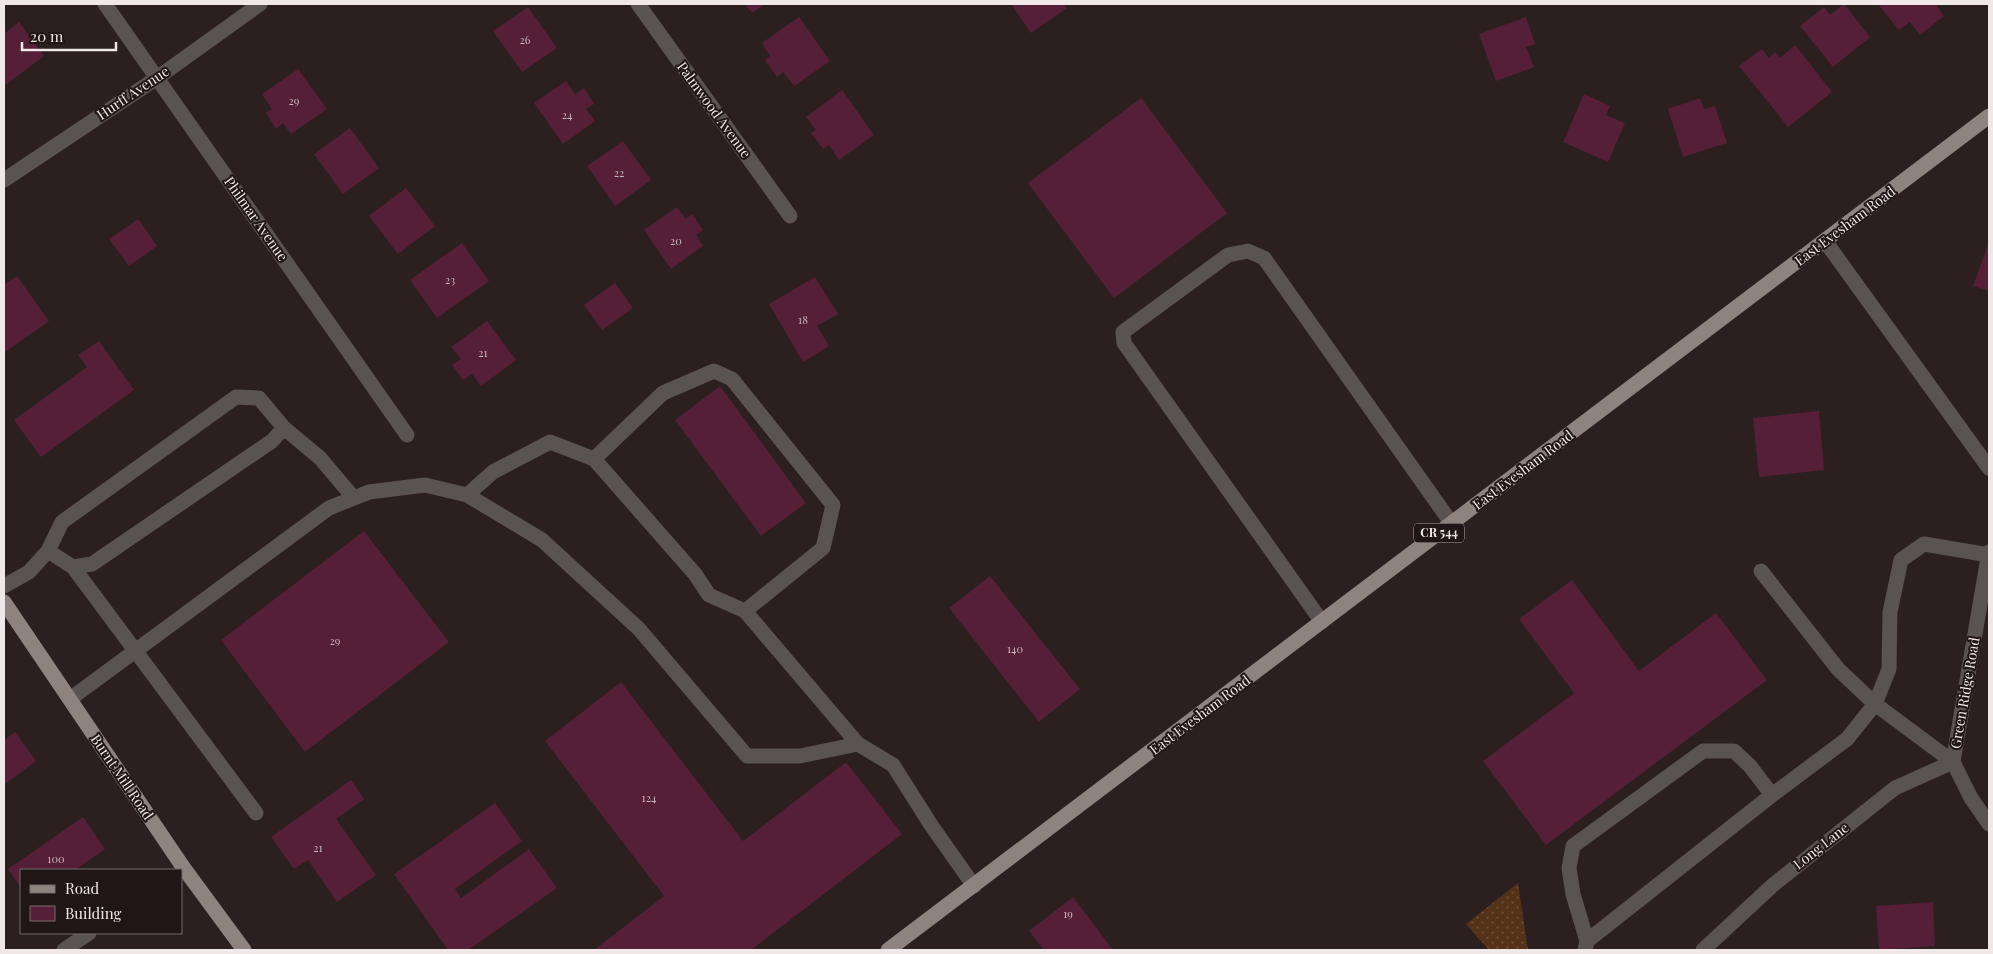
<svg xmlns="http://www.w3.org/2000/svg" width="1993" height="954" viewBox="0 0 1993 954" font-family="'Playfair Display',serif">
<defs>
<pattern id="green-dots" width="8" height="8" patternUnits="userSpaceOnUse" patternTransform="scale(1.25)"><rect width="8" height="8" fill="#543217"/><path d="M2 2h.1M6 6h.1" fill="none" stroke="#6d5039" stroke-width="1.8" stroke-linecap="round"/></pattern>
</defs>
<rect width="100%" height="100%" fill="#2b1f20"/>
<!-- green -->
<polygon fill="url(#green-dots)" points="1518,883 1528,950 1489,950 1466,924"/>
<!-- building -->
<g fill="#551f37">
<polygon points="745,4 765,4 752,13"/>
<polygon points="1011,4 1064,4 1067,8 1031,33"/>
<polygon points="1844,4 1870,37 1833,67 1800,26 1824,7 1830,15"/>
<polygon points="1878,4 1935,4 1944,16 1920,35 1910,22 1899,30"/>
<polygon points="528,7 557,48 522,72 493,31"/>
<polygon points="799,17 830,61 794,86 783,72 777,77 765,60 770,56 762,43"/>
<polygon points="1526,17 1535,44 1526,47 1534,67 1496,81 1479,34"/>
<polygon points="19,22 44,56 4,86 4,34"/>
<polygon points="1795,45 1832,92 1788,127 1739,66 1762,49 1769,58 1775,52 1780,58"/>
<polygon points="298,69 327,109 291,134 283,123 276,129 266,113 272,109 262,94"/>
<polygon points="566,81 575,94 584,88 594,104 586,109 595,121 563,144 534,103"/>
<polygon points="842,90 874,135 839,160 829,145 823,149 811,133 816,130 806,117"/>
<polygon points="1584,94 1610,106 1606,115 1625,123 1608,162 1563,142"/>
<polygon points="1141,98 1227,213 1114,298 1028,183"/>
<polygon points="1700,98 1704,109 1715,106 1727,143 1683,157 1668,109"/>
<polygon points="350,128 379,168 343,194 314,154"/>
<polygon points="623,141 651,180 615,206 587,166"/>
<polygon points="406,188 435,226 398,254 369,216"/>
<polygon points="677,207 686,219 692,214 703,230 696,235 703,246 671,269 644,230"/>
<polygon points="138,219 157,246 129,266 109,239"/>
<polygon points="1989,242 1989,291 1973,286"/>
<polygon points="462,243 489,281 437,318 410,280"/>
<polygon points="17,276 49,321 4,353 4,285"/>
<polygon points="815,277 838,314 817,326 829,346 803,362 769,304"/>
<polygon points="615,283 633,308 602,330 584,305"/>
<polygon points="487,321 516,360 481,386 472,374 463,380 452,365 461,359 451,347"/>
<polygon points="99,341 134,390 41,457 14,420 87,367 78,355"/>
<polygon points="720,386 806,503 761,536 675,420"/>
<polygon points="1819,411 1824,470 1759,477 1753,418"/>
<polygon points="364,531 449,642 305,752 221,640"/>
<polygon points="990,576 1080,689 1039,722 949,608"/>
<polygon points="1572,580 1639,671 1716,613 1767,680 1546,845 1483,761 1574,693 1519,619"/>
<polygon points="621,682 743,841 846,762 902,834 751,950 594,950 664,896 545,741"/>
<polygon points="15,732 36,761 4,785 4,740"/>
<polygon points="351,780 364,799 336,819 376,875 337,902 308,860 294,869 271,837"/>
<polygon points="495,803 522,841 455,889 461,898 529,849 557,888 468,950 448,950 394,874"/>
<polygon points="83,817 105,849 75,870 21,870 21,888 8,869"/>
<polygon points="1073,897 1113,950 1044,950 1029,931"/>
<polygon points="1933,902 1935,946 1879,950 1876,906"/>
</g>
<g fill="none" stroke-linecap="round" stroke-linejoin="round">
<!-- minor -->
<g stroke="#595351" stroke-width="15">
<polyline points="105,4 407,435"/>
<polyline points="638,4 790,216"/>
<polyline points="4,180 157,78 260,4"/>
<polyline points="1825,241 1989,468"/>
<polyline points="284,428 320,458 353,497"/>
<polyline points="467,495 493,472 550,442 594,459 695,574 709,595 745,611 823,548 833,505 732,379 714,371 663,393 594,459"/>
<polyline points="1989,552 1953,762 1971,798 1989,824"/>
<polyline points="73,567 256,813"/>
<polyline points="1761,571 1838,669 1875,704 1889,669 1890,612 1901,560 1924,544 1989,555"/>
<polyline points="4,586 29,572 48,551 62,522 236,397 259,398 284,428 272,441 92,564 73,567 48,551"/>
<polyline points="745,611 858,744"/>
<polyline points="1322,622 1124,343 1123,332 1228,255 1248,251 1264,258 1452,524"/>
<polyline points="70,699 329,508 369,492 425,485 467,495 542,540 639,629 747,756 800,756 858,744 893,765 931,825 974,886"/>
<polyline points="1587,941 1573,894 1569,868 1573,846 1703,751 1734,751 1750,766 1772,795"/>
<polyline points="64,950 89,933"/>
<polyline points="1585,950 1587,941 1772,795 1847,739 1875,704 1953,762 1895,788 1773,885 1703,950"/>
</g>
<!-- major -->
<g stroke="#8f8380" stroke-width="15">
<polyline points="4,602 183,867 244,950"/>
<polyline points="888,950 1989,116"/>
</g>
</g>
<g text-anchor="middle" stroke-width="4" stroke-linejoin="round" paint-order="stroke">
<!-- number labels -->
<g font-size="11" fill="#c9b6bc">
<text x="525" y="44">26</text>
<text x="294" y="105">29</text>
<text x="567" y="119">24</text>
<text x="619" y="177">22</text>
<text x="676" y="245">20</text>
<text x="450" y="284">23</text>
<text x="803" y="324">18</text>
<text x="483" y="357">21</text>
<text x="335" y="645">29</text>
<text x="1015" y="653">140</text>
<text x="649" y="802">124</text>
<text x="318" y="852">21</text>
<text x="56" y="863">100</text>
<text x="1068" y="918">19</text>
</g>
<!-- shield labels -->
<rect fill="#211616" stroke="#b2a9a9" stroke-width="1" x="1414" y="523.5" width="50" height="19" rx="4"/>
<g font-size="12" font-weight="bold" fill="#f0e8e8">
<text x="1439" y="537">CR 544</text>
</g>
<!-- street labels -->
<g font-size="14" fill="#f0e8e8" stroke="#211616">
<text transform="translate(133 93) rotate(-34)" y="5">Hurff Avenue</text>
<text transform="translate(714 110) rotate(54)" y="5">Palmwood Avenue</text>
<text transform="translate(256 219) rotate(55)" y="5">Philmar Avenue</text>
<text transform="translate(1845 226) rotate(-37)" y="5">East Evesham Road</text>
<text transform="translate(1523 470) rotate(-37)" y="5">East Evesham Road</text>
<text transform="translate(1965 693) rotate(-80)" y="5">Green Ridge Road</text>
<text transform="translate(1200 715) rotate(-37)" y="5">East Evesham Road</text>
<text transform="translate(122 777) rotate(56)" y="5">Burnt Mill Road</text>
<text transform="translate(1821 846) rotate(-38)" y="5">Long Lane</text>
</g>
</g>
<!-- border -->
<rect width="1993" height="954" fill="none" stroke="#f0e8e8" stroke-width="10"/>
<!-- legend -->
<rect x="20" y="869" width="162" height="65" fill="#211616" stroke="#746a6a"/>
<rect x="30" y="885" width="25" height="8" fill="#8f8380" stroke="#746a6a"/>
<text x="65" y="894" font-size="15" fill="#f0e8e8">Road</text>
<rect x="30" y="906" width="25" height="15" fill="#551f37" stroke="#746a6a"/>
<text x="65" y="919" font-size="15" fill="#f0e8e8">Building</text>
<!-- scale -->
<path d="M22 42v8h94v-8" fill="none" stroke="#f0e8e8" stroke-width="2.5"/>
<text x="30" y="42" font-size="15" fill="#f0e8e8" stroke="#211616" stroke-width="4" paint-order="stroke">20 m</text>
</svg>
